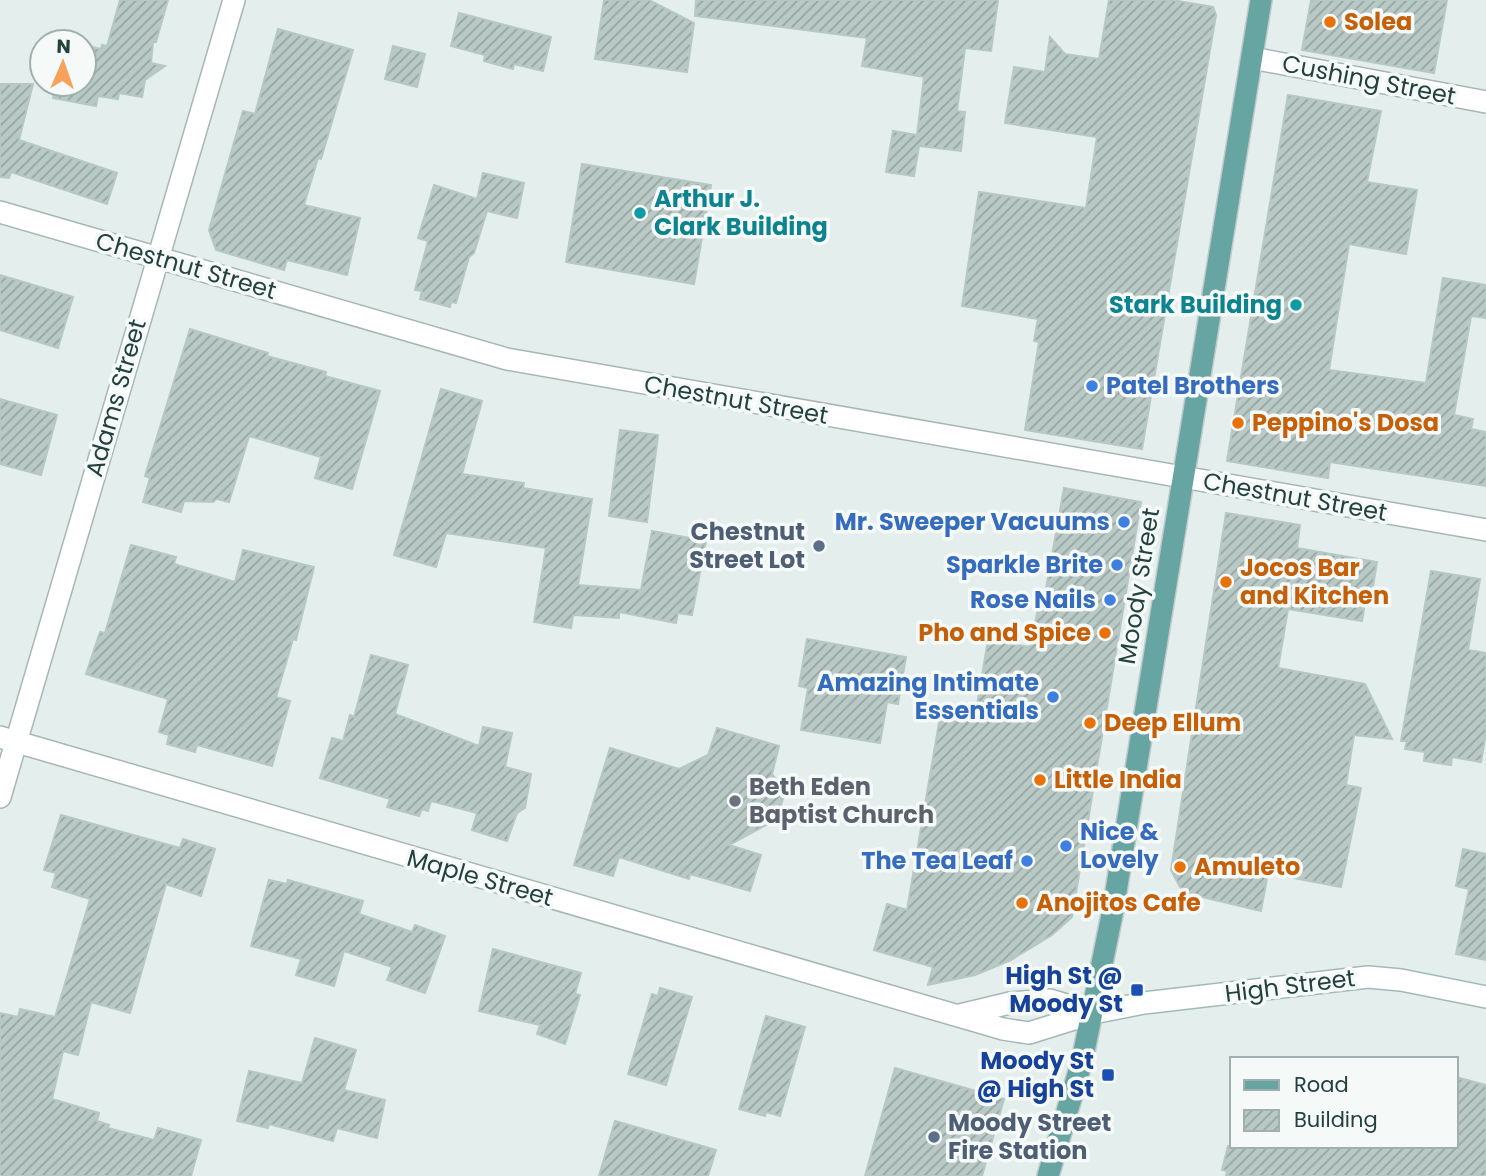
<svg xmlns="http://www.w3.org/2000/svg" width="1486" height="1176" viewBox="0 0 1486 1176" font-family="Poppins,sans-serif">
<defs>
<pattern id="building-hatch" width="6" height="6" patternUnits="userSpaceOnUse" patternTransform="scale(1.75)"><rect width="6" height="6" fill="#b9c9c6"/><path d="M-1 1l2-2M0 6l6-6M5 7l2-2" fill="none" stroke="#96a5a2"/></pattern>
</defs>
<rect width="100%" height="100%" fill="#e4eeec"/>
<!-- building -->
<g fill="url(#building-hatch)" stroke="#b6c8c5" stroke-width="2">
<polygon points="120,0 168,0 156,42 153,42 151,63 165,66 145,80 142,97 119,93 118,99 98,96 96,106 53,98 57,84 84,84 84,45 101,49 102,45 107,46"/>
<polygon points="604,0 649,0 694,23 687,72 595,59"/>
<polygon points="696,0 998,0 991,51 965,48 957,111 965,112 961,151 919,146 914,176 886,172 893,131 917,135 924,77 862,66 867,38 695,16"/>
<polygon points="1109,0 1172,0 1213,7 1216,15 1142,449 1025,430 1039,342 1034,341 1038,319 962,306 979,192 1086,208 1097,137 1005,123 1014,67 1045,72 1050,37 1065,54 1099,59"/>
<polygon points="1311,0 1447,0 1434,73 1302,50"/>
<polygon points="459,13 551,37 543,71 514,64 513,69 484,61 485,55 451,46"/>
<polygon points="278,29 353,50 321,159 318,158 304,205 360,218 347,275 287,260 284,270 216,250 209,230 243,111 255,114"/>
<polygon points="393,46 425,54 417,87 385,79"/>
<polygon points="0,84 33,84 19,140 117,173 107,204 11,172 9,178 0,177"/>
<polygon points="1288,95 1381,111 1367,182 1417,190 1406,254 1349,244 1329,370 1426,383 1443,278 1486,285 1486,318 1471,316 1454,415 1473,419 1471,429 1486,432 1486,486 1330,462 1328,478 1227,461"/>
<polygon points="582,164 711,185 694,284 566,262"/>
<polygon points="483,173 524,183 517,218 487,211 474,253 469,257 456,303 451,302 450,307 420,299 422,291 415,290 428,241 418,238 434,185 477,199"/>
<polygon points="0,275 73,297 58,348 0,330"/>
<polygon points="190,329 268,353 267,356 326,372 325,376 380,391 352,489 315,478 321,457 249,436 229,502 217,499 213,502 184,501 181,512 143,502 150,478 145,476"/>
<polygon points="441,389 482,401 462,474 524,483 523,488 592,499 578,585 641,590 652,531 706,541 692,615 678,613 676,623 619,612 619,618 573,615 571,628 534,622 546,548 446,533 436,567 394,555"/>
<polygon points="0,399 57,415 41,475 0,464"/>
<polygon points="620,430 658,435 647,522 609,516"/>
<polygon points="1064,488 1141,502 1072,917 1052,935 1011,960 975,975 928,985 933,967 874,950 887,904 907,910 941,711 975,717 988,640 1030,647 1039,604 1043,605"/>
<polygon points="1226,513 1300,525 1297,548 1377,562 1370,604 1365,603 1362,621 1288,609 1278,668 1365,684 1392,739 1354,735 1346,785 1361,788 1341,887 1268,873 1261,911 1190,894 1180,887 1171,870"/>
<polygon points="131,545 176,557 174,564 235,582 243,550 314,567 296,640 293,639 276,697 290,701 272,766 197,745 195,752 167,744 169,735 159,732 168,699 86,674 100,632 105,633"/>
<polygon points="1431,571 1480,579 1468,650 1486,653 1486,733 1481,762 1452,757 1451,765 1424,761 1425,752 1405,749 1407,741 1401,741"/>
<polygon points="807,639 906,657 898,704 887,702 880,743 801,730 808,688 799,686"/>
<polygon points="371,655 408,665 395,714 479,746 483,727 512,733 505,767 531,774 525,808 517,813 507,841 472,830 477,813 431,801 428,811 422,809 419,816 387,807 390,799 320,778 332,738 343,741 350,715 354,717"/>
<polygon points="717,728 779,746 772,774 785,792 777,819 729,845 761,855 750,891 690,874 689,879 619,857 613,876 574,865 610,748 679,769 708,755"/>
<polygon points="61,815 180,848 183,839 215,849 201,896 166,884 130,1013 91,1002 78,1055 63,1051 52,1099 99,1113 97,1121 109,1125 108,1128 154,1140 158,1128 201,1140 191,1176 0,1176 0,1013 18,1017 20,1009 55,1017 90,899 52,887 56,873 44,870"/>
<polygon points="1463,849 1486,854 1486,960 1456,954 1469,889 1456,886"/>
<polygon points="269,880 287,884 288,880 363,901 359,914 412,932 415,925 445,936 425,993 387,980 392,967 344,951 334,986 296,975 301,959 251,946"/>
<polygon points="493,949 581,973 575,994 580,995 565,1044 537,1034 540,1025 479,1011"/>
<polygon points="660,988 692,997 666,1085 628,1074 652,994 658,996"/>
<polygon points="766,1016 805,1027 780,1116 766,1112 765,1116 739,1109"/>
<polygon points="315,1038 356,1050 344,1090 385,1100 377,1138 337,1128 333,1141 269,1124 268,1128 237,1121 249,1071 302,1083"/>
<polygon points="895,1068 1004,1099 982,1176 865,1176"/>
<polygon points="1456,1077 1486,1085 1486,1176 1226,1176 1227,1171 1222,1170 1228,1146 1456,1146"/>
<polygon points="615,1121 716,1150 708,1176 599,1176"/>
</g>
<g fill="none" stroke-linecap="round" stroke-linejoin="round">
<defs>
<g id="minor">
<polyline points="1252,58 1486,102"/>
<polyline points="0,212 507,359 1486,530"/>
</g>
<g id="tertiary">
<polyline points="0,737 1003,1029 1029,1033 1093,1013"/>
<polyline points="0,797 234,0"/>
<polyline points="960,1015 1010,1003 1050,1000 1093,1013"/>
</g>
<polyline id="secondary" points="1093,1013 1144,1003 1368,977 1401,980 1486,997"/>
<polyline id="primary" points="1048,1176 1082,1061 1113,910 1261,0"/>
</defs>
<!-- minor casing -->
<use href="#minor" stroke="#a6b7b5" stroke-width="24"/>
<!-- tertiary casing -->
<use href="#tertiary" stroke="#a6b7b5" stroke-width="24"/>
<!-- secondary casing -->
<use href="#secondary" stroke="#a2bab7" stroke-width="24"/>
<!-- primary casing -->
<use href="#primary" stroke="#c1cac9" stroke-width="24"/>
<!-- minor -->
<use href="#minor" stroke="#fff" stroke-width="21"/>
<!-- tertiary -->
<use href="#tertiary" stroke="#fff" stroke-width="21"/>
<!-- secondary -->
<use href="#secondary" stroke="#fff" stroke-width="21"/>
<!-- primary -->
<use href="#primary" stroke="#67a5a2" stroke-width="21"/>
</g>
<!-- markers -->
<g fill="#e8710a" stroke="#f5faf9" stroke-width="2.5">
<circle cx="1330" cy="22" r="7"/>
<circle cx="1238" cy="423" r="7"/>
<circle cx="1226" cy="582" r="7"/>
<circle cx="1105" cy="633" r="7"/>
<circle cx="1090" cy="723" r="7"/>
<circle cx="1040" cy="780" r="7"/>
<circle cx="1180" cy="867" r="7"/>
<circle cx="1022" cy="903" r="7"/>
</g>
<g fill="#0f9aa8" stroke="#f5faf9" stroke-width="2.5">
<circle cx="640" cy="213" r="7"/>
<circle cx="1296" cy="305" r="7"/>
</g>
<g fill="#3f7fe0" stroke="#f5faf9" stroke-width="2.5">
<circle cx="1092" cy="386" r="7"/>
<circle cx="1124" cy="522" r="7"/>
<circle cx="1117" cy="565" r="7"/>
<circle cx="1110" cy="600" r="7"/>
<circle cx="1053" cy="697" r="7"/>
<circle cx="1066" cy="846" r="7"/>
<circle cx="1027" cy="861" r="7"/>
</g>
<g fill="#5c6f8a" stroke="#f5faf9" stroke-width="2.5">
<circle cx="819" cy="546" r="7"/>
<circle cx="934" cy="1137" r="7"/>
</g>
<circle fill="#6b7280" stroke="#f5faf9" stroke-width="2.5" cx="735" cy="801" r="7"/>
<g fill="#1a4fb4" stroke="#f5faf9" stroke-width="2.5">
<rect x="1130" y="983" width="14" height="14" rx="3.5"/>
<rect x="1101" y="1068" width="14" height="14" rx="3.5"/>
</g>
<g text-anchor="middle" stroke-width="7" stroke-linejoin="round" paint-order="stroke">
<!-- food labels -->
<g font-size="24" font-weight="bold" fill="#c56008" stroke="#f5faf9" text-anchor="start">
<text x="1344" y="30">Solea</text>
<text x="1252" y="431">Peppino's Dosa</text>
<text x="1240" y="576">Jocos Bar<tspan x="1240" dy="28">and Kitchen</tspan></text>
<text x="1091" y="641" text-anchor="end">Pho and Spice</text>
<text x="1104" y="731">Deep Ellum</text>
<text x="1054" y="788">Little India</text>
<text x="1194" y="875">Amuleto</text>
<text x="1036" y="911">Anojitos Cafe</text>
</g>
<!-- street labels -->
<g font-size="24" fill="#23413f" stroke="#f5faf9">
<text transform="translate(1369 80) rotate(11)" y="8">Cushing Street</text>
<text transform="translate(186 266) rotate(16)" y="8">Chestnut Street</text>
<text transform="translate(116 398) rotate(-74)" y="8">Adams Street</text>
<text transform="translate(736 400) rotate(10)" y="8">Chestnut Street</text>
<text transform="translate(1295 497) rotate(10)" y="8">Chestnut Street</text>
<text transform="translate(1139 586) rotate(-81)" y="8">Moody Street</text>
<text transform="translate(480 878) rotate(16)" y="8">Maple Street</text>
<text transform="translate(1290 986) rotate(-7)" y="8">High Street</text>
</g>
<!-- culture labels -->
<g font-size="24" font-weight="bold" fill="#0d838f" stroke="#f5faf9" text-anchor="start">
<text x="654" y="207">Arthur J.<tspan x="654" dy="28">Clark Building</tspan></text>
<text x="1282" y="313" text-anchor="end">Stark Building</text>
</g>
<!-- shop labels -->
<g font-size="24" font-weight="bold" fill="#366cbe" stroke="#f5faf9" text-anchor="end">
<text x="1106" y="394" text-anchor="start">Patel Brothers</text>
<text x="1110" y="530">Mr. Sweeper Vacuums</text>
<text x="1103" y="573">Sparkle Brite</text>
<text x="1096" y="608">Rose Nails</text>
<text x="1039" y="691">Amazing Intimate<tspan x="1039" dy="28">Essentials</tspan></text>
<text x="1080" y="840" text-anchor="start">Nice &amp;<tspan x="1080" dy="28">Lovely</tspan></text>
<text x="1013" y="869">The Tea Leaf</text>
</g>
<!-- service labels -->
<g font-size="24" font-weight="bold" fill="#4e5e75" stroke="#f5faf9" text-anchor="end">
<text x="805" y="540">Chestnut<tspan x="805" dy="28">Street Lot</tspan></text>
<text x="948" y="1131" text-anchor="start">Moody Street<tspan x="948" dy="28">Fire Station</tspan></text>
</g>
<!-- worship labels -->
<g font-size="24" font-weight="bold" fill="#5b616d" stroke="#f5faf9" text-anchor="start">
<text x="749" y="795">Beth Eden<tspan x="749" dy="28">Baptist Church</tspan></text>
</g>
<!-- transit labels -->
<g font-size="24" font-weight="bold" fill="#164399" stroke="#f5faf9" text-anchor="end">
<text x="1123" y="984">High St @<tspan x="1123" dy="28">Moody St</tspan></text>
<text x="1094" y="1069">Moody St<tspan x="1094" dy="28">@ High St</tspan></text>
</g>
</g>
<!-- legend -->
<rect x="1230" y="1057" width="228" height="91" fill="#f5faf9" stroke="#a1b0af" stroke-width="2"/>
<rect x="1244" y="1080" width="35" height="10" fill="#67a5a2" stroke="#a1b0af" stroke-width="2"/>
<text x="1294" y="1092" font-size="21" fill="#23413f">Road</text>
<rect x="1244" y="1110" width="35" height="21" fill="url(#building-hatch)" stroke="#a1b0af" stroke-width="2"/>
<text x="1294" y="1127" font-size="21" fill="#23413f">Building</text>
<!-- north arrow -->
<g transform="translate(63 63) rotate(2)"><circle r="33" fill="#f5faf9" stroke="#a1b0af" stroke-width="2"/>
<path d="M0-5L12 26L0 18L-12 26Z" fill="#f7a15a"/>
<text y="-10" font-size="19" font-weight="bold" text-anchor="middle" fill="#23413f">N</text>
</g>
</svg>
